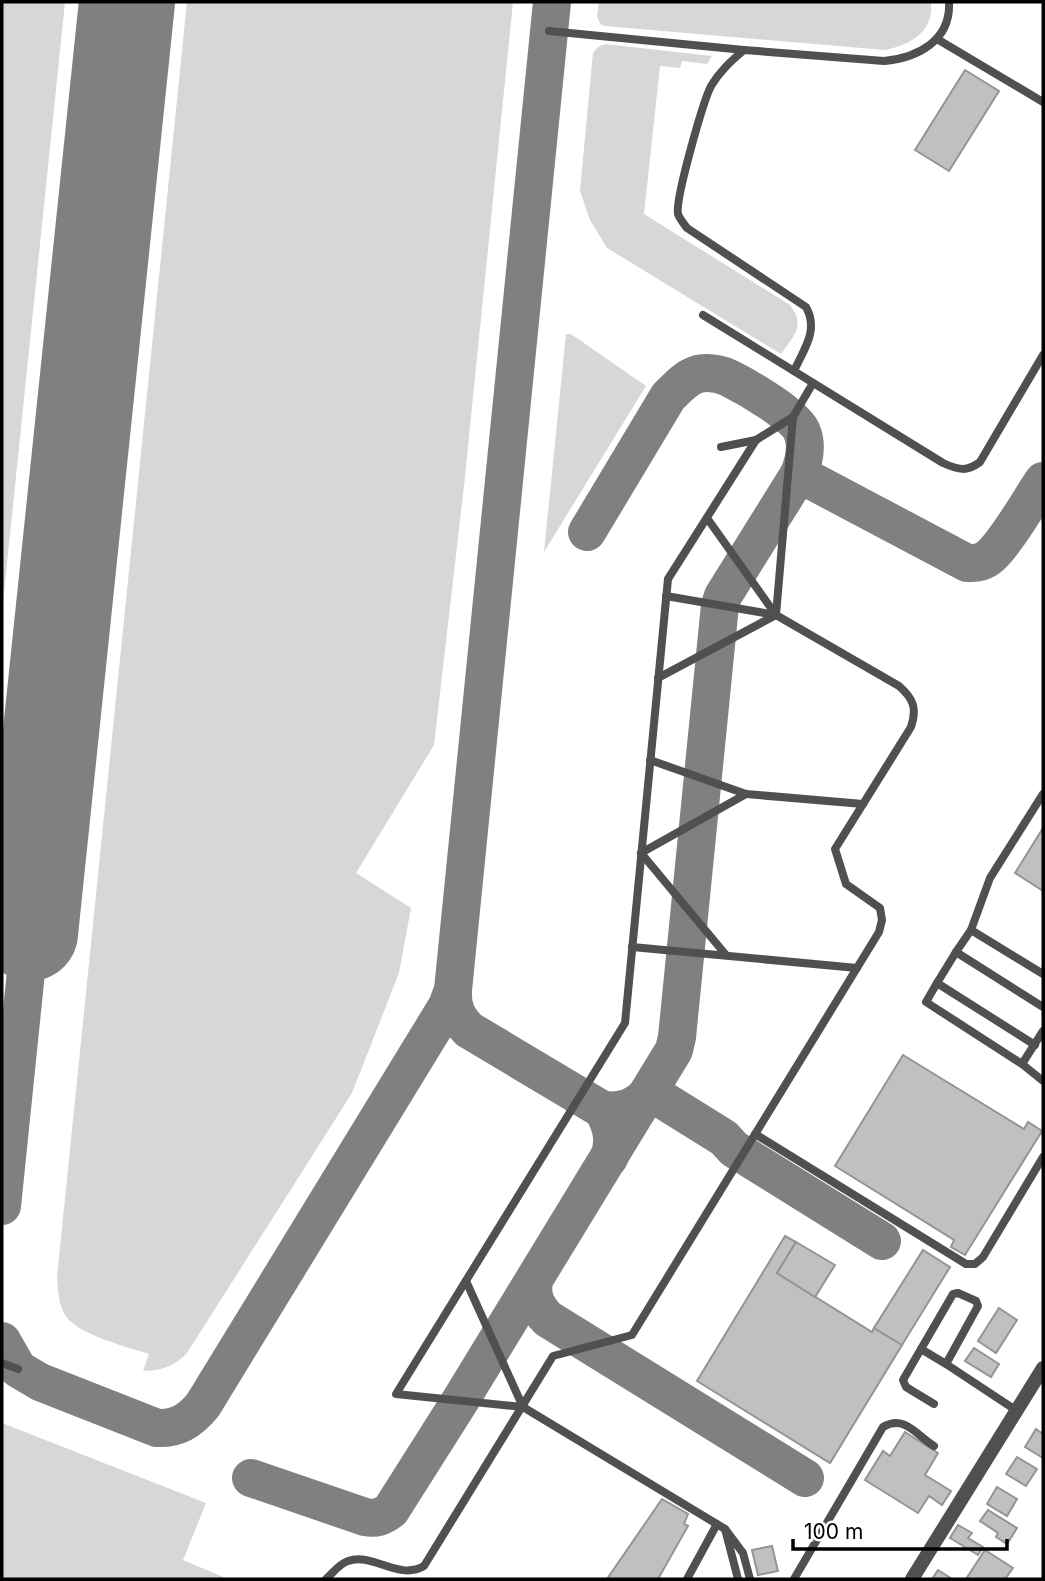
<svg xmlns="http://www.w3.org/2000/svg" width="1045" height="1581" viewBox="0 0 1045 1581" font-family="Inter,sans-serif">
<rect width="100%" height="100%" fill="#fff"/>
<!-- green -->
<g fill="#d7d7d7">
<polygon points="2,2 65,2 2,612"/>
<path d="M 187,2 L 513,2 L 464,486 L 434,745 L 356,873 L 411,908 L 399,973 L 352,1093 L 187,1353 C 175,1366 160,1371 143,1371 L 149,1354 C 127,1347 76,1334 65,1315 C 58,1303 58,1290 57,1277 Z"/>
<path d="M 599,2 L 931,2 C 934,32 911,44 885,50 L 605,26 L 600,24 L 597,16 Z"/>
<path d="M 605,44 L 712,56 L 707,64 L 682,61 L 680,68 L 660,66 L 644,214 L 790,305 C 806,326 794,335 781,354 L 607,248 L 590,220 L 580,191 L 593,53 L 598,47 Z"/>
<polygon points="566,334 571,334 646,386 544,552"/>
<polygon points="2,1423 206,1503 183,1560 228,1579 2,1579"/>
</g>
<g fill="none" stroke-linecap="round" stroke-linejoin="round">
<!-- taxiway -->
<g stroke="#808080" stroke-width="38">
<path d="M 799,474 L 967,563 C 975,563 981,563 988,558 C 1005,545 1030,500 1043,481"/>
<path d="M 453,990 C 452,1007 457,1018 469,1030 L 603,1110"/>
<path d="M 609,1158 C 615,1140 612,1127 603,1110 C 623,1112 636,1107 650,1092 L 724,1138 L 734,1149 L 882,1241"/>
<polyline points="2,1206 30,933"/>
<path d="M 534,1281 C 531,1297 537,1308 548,1319 L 805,1478"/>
<path d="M 2,1341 L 18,1369 L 40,1382 L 157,1428 C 177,1429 190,1421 203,1405 L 447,1006 L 453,990 L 552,2"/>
<path d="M 251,1478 L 365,1517 C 376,1519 382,1517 391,1510 L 460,1401 L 674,1050 L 677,1037 L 720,605 L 723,596 L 799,474 C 804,461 808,446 802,432 C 796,415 747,387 729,378 C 720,374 708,372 698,374 C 685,378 677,388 668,397 L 587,532"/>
</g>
<!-- runway -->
<polyline stroke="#808080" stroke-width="96" points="30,933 127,2"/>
</g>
<!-- building -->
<g fill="#c0c0c0" stroke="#949494" stroke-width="2">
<polygon points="965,70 999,91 949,171 915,150"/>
<polygon points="1043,828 1043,891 1015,873"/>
<polygon points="903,1055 1024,1129 1028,1122 1042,1131 965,1255 951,1247 954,1240 835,1166"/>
<polygon points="785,1236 796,1242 777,1273 872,1332 874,1328 902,1345 830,1463 697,1381"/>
<polygon points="796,1242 835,1265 815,1297 777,1273"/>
<polygon points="923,1250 950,1267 902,1345 874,1328"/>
<polygon points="999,1308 1017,1320 996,1353 978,1341"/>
<polygon points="974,1348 999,1364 991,1377 965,1361"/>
<polygon points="1036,1429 1043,1434 1043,1458 1025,1447"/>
<polygon points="905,1432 938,1453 925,1475 951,1491 942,1505 929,1496 918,1513 865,1480 883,1451 890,1456"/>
<polygon points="1017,1457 1037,1469 1026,1486 1006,1474"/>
<polygon points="997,1487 1017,1499 1007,1516 987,1504"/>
<polygon points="662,1499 688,1514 684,1524 688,1526 658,1579 607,1579"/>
<polygon points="988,1510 1017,1528 1007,1544 996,1537 998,1533 980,1521"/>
<polygon points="958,1525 972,1533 968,1538 983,1547 978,1555 950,1538"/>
<polygon points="772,1546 778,1571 758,1575 752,1550"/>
<polygon points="985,1550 1013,1568 1005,1579 966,1579"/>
<polygon points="938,1570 952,1579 932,1579"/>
</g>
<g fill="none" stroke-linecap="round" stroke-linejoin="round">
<!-- service -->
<g stroke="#505050" stroke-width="8">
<polyline points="549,31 744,50"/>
<polyline points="937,39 1043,102"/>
<path d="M 703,315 L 943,463 C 958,470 967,472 980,462 L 1043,355"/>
<path d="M 794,371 C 804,349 819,330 806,307 L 687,228 C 684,224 679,218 678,214 C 675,199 703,102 711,86 C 720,71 731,61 744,50 L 884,61 C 917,58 951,41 949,2"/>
<polyline points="721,447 756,440"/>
<polyline points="707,518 776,615"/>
<polyline points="666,596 776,615"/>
<polyline points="658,678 776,615"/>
<polyline points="650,760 746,794 863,804"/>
<polyline points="971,930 990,878 1043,794"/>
<polyline points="632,947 857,968"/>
<polyline points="956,952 937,983 1035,1045"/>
<polyline points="726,955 641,853 746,794"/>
<polyline points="1043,974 971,930 956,952 1043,1007"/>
<polyline points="937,983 926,1002 1022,1064 1043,1081"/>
<polyline points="1022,1064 1043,1031"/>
<polyline points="755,1134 966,1264 975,1264 983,1257 1043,1157"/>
<polyline points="466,1281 523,1407"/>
<polygon points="958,1293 976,1301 978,1306 946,1364 921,1349 953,1294"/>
<polyline points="921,1349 903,1380 906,1387 934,1404"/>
<polyline points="2,1363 18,1369"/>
<polyline points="946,1364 1017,1411"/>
<polyline points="725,1529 523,1407 396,1394 625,1023 668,579 756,440 793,417"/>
<path d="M 326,1579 C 333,1573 339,1564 348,1561 C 373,1552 398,1581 424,1566 L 553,1356 L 632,1335 L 879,932 L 882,920 L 880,908 L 846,884 L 835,849 L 911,727 C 917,709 914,699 899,686 L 776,615 L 793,417 L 813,383"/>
<polyline points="687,1579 717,1524"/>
<polyline points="738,1579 725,1529 743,1553 750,1579"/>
<path d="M 794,1579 L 883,1427 C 905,1414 917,1436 934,1446"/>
</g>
<!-- minor -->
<polyline stroke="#505050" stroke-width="14" points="912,1579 1043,1368"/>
</g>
<!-- border -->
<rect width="1045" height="1581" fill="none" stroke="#000000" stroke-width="7"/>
<!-- scale -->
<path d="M793 1539v10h214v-10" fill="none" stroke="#000000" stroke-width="3.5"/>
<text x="804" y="1539" font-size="21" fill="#000000" stroke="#ffffff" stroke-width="5" paint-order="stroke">100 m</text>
</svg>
